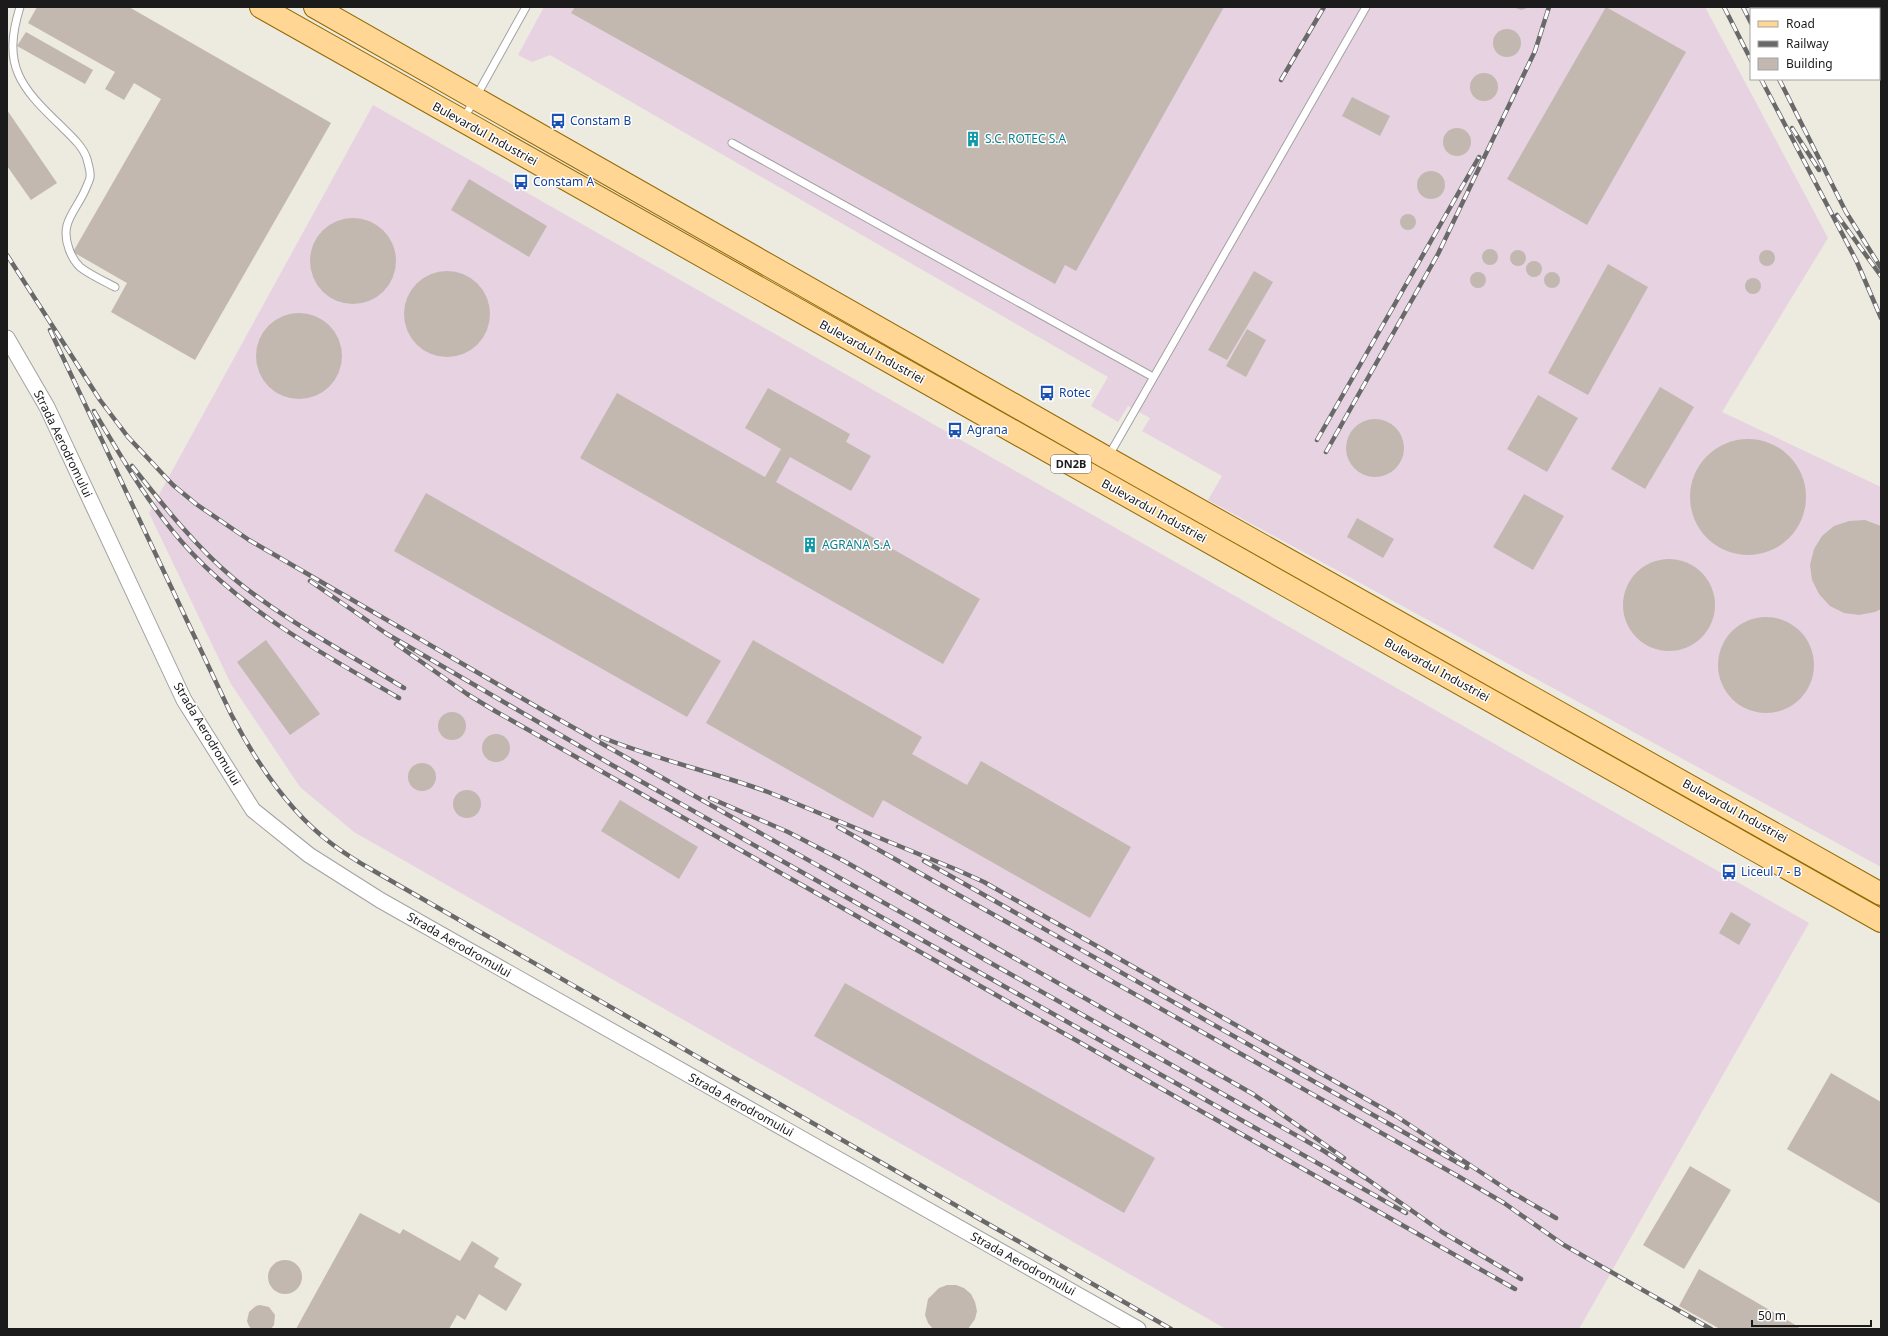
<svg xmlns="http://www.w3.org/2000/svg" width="1888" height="1336" viewBox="0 0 1888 1336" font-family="'Noto Sans',sans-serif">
<rect width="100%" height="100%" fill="#edeae0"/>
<!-- industrial -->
<g fill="#e7d2e2">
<polygon points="544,7 1705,7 1828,238 1722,412 1881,487 1881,867 1208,500 1222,476 1142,431 1150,418 1128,406 1118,422 1091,406 1108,377 550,55 532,62 518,55"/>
<polygon points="373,105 1809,923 1579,1329 1226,1329 354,832 300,787 231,684 149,513"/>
</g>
<!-- building -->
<g fill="#c2b8b0">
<polygon points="37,7 129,7 331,123 195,360 111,312 127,283 73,252 161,99 134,83 124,100 105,89 115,72 28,23"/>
<polygon points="575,7 1224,7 1076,271 1065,265 1055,284 571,13"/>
<polygon points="1513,7 1531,7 1521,10"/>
<polygon points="1606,7 1686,52 1587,225 1507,179"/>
<circle cx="1507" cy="43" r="14"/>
<polygon points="26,32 93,70 85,84 17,46"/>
<circle cx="1484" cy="87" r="14"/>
<polygon points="1352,97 1390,116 1380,136 1342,116"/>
<polygon points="7,110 57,183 31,200 7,166"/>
<circle cx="1457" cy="142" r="14"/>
<circle cx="1431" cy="185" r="14"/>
<polygon points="469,179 547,226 529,257 451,210"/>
<circle cx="1408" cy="222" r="8"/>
<circle cx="353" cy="261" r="43"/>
<circle cx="1490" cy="257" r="8"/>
<circle cx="1518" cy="258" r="8"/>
<circle cx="1767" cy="258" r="8"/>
<circle cx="1534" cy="269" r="8"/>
<polygon points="1608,264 1648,287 1588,395 1548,373"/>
<circle cx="447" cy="314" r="43"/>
<polygon points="1254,271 1273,282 1227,360 1208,350"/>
<circle cx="1552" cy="280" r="8"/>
<circle cx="1478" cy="280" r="8"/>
<circle cx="1753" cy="286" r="8"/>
<circle cx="299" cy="356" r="43"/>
<polygon points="1247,329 1266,340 1246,377 1226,366"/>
<polygon points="1660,387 1694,407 1645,489 1611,469"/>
<polygon points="768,388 850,434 846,442 871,456 851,491 790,457 776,482 980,599 943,664 580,458 617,393 765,477 781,449 745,428"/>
<polygon points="1538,395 1578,418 1547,472 1507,449"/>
<circle cx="1375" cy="448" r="29"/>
<circle cx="1748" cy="497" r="58"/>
<polygon points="426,493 721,661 687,717 394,551"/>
<polygon points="1524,494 1564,516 1533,570 1493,547"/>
<polygon points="1357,518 1394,539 1383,558 1347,537"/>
<polygon points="1865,520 1881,526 1881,609 1875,612 1859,615 1844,613 1830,606 1819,594 1812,580 1810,565 1814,549 1822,536 1834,526 1849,521"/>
<circle cx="1669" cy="605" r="46"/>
<circle cx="1766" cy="665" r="48"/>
<polygon points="266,640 320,714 290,735 237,662"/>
<polygon points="753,640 922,737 912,754 967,785 981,761 1131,847 1090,918 883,800 873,818 706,723"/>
<circle cx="452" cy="726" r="14"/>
<circle cx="496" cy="748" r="14"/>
<circle cx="422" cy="777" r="14"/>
<circle cx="467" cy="804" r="14"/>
<polygon points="620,800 698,847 679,879 601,831"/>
<polygon points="1731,912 1751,924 1739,945 1719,933"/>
<polygon points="845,983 1155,1158 1124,1213 814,1036"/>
<polygon points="1831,1073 1881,1102 1881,1204 1787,1149"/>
<polygon points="1690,1166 1731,1190 1684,1269 1643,1245"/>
<polygon points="360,1213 400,1234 403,1229 460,1261 472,1241 499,1258 494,1267 522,1284 506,1311 479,1294 465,1320 457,1315 449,1329 296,1329"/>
<circle cx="285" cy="1277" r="17"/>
<polygon points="1699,1269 1799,1327 1798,1329 1720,1329 1679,1306"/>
<polygon points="947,1285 956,1285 964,1288 971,1294 975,1302 977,1311 975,1319 968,1329 933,1329 928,1323 925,1315 928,1299 939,1288"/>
<polygon points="260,1305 269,1307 275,1315 274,1325 271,1329 251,1329 249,1326 247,1321 249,1312 256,1306"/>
</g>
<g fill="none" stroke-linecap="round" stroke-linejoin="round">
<defs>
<g id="service">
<path d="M 20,7 C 2,65 19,86 61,126 C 70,135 83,146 87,159 C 88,164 91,172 90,177 C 90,180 87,185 86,188 C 76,212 59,222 69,249 C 71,255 76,263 80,267 C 90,275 104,281 115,287"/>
<polyline points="463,120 526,7"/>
<polyline points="732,143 1153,377"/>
<polyline points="1108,457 1366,7"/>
</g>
<polyline id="minor" points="7,338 47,407 184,700 253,810 309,855 380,900 1138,1329"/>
<g id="primary">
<polyline points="261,7 1881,921"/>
<polyline points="315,7 1107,458 1881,894"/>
</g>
</defs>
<!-- service casing -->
<use href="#service" stroke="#a2a2a2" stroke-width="9"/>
<!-- minor casing -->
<use href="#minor" stroke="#a2a2a2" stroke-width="17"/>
<!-- primary casing -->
<use href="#primary" stroke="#936900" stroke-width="24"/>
<!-- service -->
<use href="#service" stroke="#fff" stroke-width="7"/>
<!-- minor -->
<use href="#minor" stroke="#fff" stroke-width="15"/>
<!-- primary -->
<use href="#primary" stroke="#ffd694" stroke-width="22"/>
<defs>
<g id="rail">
<polyline points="1724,7 1751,60"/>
<polyline points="1743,7 1751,23"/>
<polyline points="1788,7 1790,9"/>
<polyline points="1845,7 1847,9"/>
<polyline points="1879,30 1881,32"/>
<polyline points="1879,73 1881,74"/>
<polyline points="1761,79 1857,262 1881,318"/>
<polyline points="1779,79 1846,212 1881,268"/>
<polyline points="1281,80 1324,7"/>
<polyline points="1792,128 1819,170"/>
<polyline points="1837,215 1881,276"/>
<polyline points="7,255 100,400 128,437 173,485 196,504 249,540 544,711 1324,1151 1367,1179 1442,1232 1521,1279"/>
<path d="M 50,330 L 231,714 C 256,762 289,812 332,844 C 345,854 360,863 374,871 L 1171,1329"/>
<path d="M 94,411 C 123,460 151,509 190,551 C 248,614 325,655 399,698"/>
<polyline points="1317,440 1479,157"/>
<polyline points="1326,452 1438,254 1535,51 1549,7"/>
<path d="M 132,466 C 163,505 195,546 233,578 C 285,621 347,653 404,688"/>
<polyline points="310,581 387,634 612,765 1406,1213"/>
<polyline points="396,644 467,694 495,711 1515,1289"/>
<path d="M 601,737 C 655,759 713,772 768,792 L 955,869 L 984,882 L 1396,1116 L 1515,1195"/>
<polyline points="710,798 788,832 844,861 1253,1094 1344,1158"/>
<polyline points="838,827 1456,1175 1504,1203 1564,1245 1711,1329"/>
<polyline points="924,861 1467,1168"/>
<polyline points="1511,1192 1556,1218"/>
</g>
</defs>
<!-- rail casing -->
<use href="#rail" stroke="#696969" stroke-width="4.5"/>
<!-- rail -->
<use href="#rail" stroke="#fff" stroke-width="3" stroke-dasharray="9" stroke-linecap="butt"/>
</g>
<!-- icons -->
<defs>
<symbol id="bus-bare" viewBox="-9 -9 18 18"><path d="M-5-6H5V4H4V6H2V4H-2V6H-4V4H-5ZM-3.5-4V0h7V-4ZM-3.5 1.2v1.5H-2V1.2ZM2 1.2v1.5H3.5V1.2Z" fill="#1a4fb4" stroke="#fff" stroke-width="2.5" paint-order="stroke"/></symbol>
<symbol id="building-bare" viewBox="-9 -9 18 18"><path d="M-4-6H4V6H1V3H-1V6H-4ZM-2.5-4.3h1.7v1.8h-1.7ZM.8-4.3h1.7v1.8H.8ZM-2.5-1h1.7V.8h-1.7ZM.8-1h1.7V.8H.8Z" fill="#0f9aa8" stroke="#fff" stroke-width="2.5" paint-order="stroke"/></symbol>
</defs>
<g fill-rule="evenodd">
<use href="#bus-bare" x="547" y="110" width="22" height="22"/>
<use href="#building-bare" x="962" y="128" width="22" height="22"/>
<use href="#bus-bare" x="510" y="171" width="22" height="22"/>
<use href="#bus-bare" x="1036" y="382" width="22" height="22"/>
<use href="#bus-bare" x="944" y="419" width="22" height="22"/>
<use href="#building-bare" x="799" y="534" width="22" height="22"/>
<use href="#bus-bare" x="1718" y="861" width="22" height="22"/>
</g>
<g text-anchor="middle" stroke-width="3" stroke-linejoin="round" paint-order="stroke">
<!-- shield labels -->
<rect fill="#fff" stroke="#5f5f5f" stroke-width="1" x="1051" y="455" width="40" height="18" rx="3"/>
<g font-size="11" font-weight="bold" fill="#1b1b1b">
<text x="1071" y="468">DN2B</text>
</g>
<!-- transit labels -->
<g font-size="12" fill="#164399" stroke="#fff" text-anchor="start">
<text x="570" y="125">Constam B</text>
<text x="533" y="186">Constam A</text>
<text x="1059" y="397">Rotec</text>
<text x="967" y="434">Agrana</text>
<text x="1741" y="876">Liceul 7 - B</text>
</g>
<!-- street labels -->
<g font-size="12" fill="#1b1b1b" stroke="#fff">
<text transform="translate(485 134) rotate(29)" y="4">Bulevardul Industriei</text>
<text transform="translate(872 352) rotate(29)" y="4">Bulevardul Industriei</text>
<text transform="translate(63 444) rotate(64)" y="4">Strada Aerodromului</text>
<text transform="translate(1154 511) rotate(29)" y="4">Bulevardul Industriei</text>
<text transform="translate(1437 670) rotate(29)" y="4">Bulevardul Industriei</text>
<text transform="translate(207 734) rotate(59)" y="4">Strada Aerodromului</text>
<text transform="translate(1735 811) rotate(29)" y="4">Bulevardul Industriei</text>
<text transform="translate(459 945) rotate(30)" y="4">Strada Aerodromului</text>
<text transform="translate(741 1105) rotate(29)" y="4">Strada Aerodromului</text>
<text transform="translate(1023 1264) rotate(29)" y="4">Strada Aerodromului</text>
</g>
<!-- culture labels -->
<g font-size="12" fill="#0d838f" stroke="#fff" text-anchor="start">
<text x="985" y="143">S.C. ROTEC S.A</text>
<text x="822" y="549">AGRANA S.A</text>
</g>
</g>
<!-- border -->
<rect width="1888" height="1336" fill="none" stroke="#1b1b1b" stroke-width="16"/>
<!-- legend -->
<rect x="1750" y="8" width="130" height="72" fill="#ffffff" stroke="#a4a4a4"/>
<rect x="1758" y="21" width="20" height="6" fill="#ffd694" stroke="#a4a4a4"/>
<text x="1786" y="28" font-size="12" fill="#1b1b1b">Road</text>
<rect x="1758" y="41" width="20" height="6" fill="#696969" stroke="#a4a4a4"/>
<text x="1786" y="48" font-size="12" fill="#1b1b1b">Railway</text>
<rect x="1758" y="58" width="20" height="12" fill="#c2b8b0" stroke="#a4a4a4"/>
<text x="1786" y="68" font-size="12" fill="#1b1b1b">Building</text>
<!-- scale -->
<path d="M1752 1320v6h119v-6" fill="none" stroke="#1b1b1b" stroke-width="2"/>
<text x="1758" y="1320" font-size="12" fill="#1b1b1b" stroke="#ffffff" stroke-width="3" paint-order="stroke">50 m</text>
</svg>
